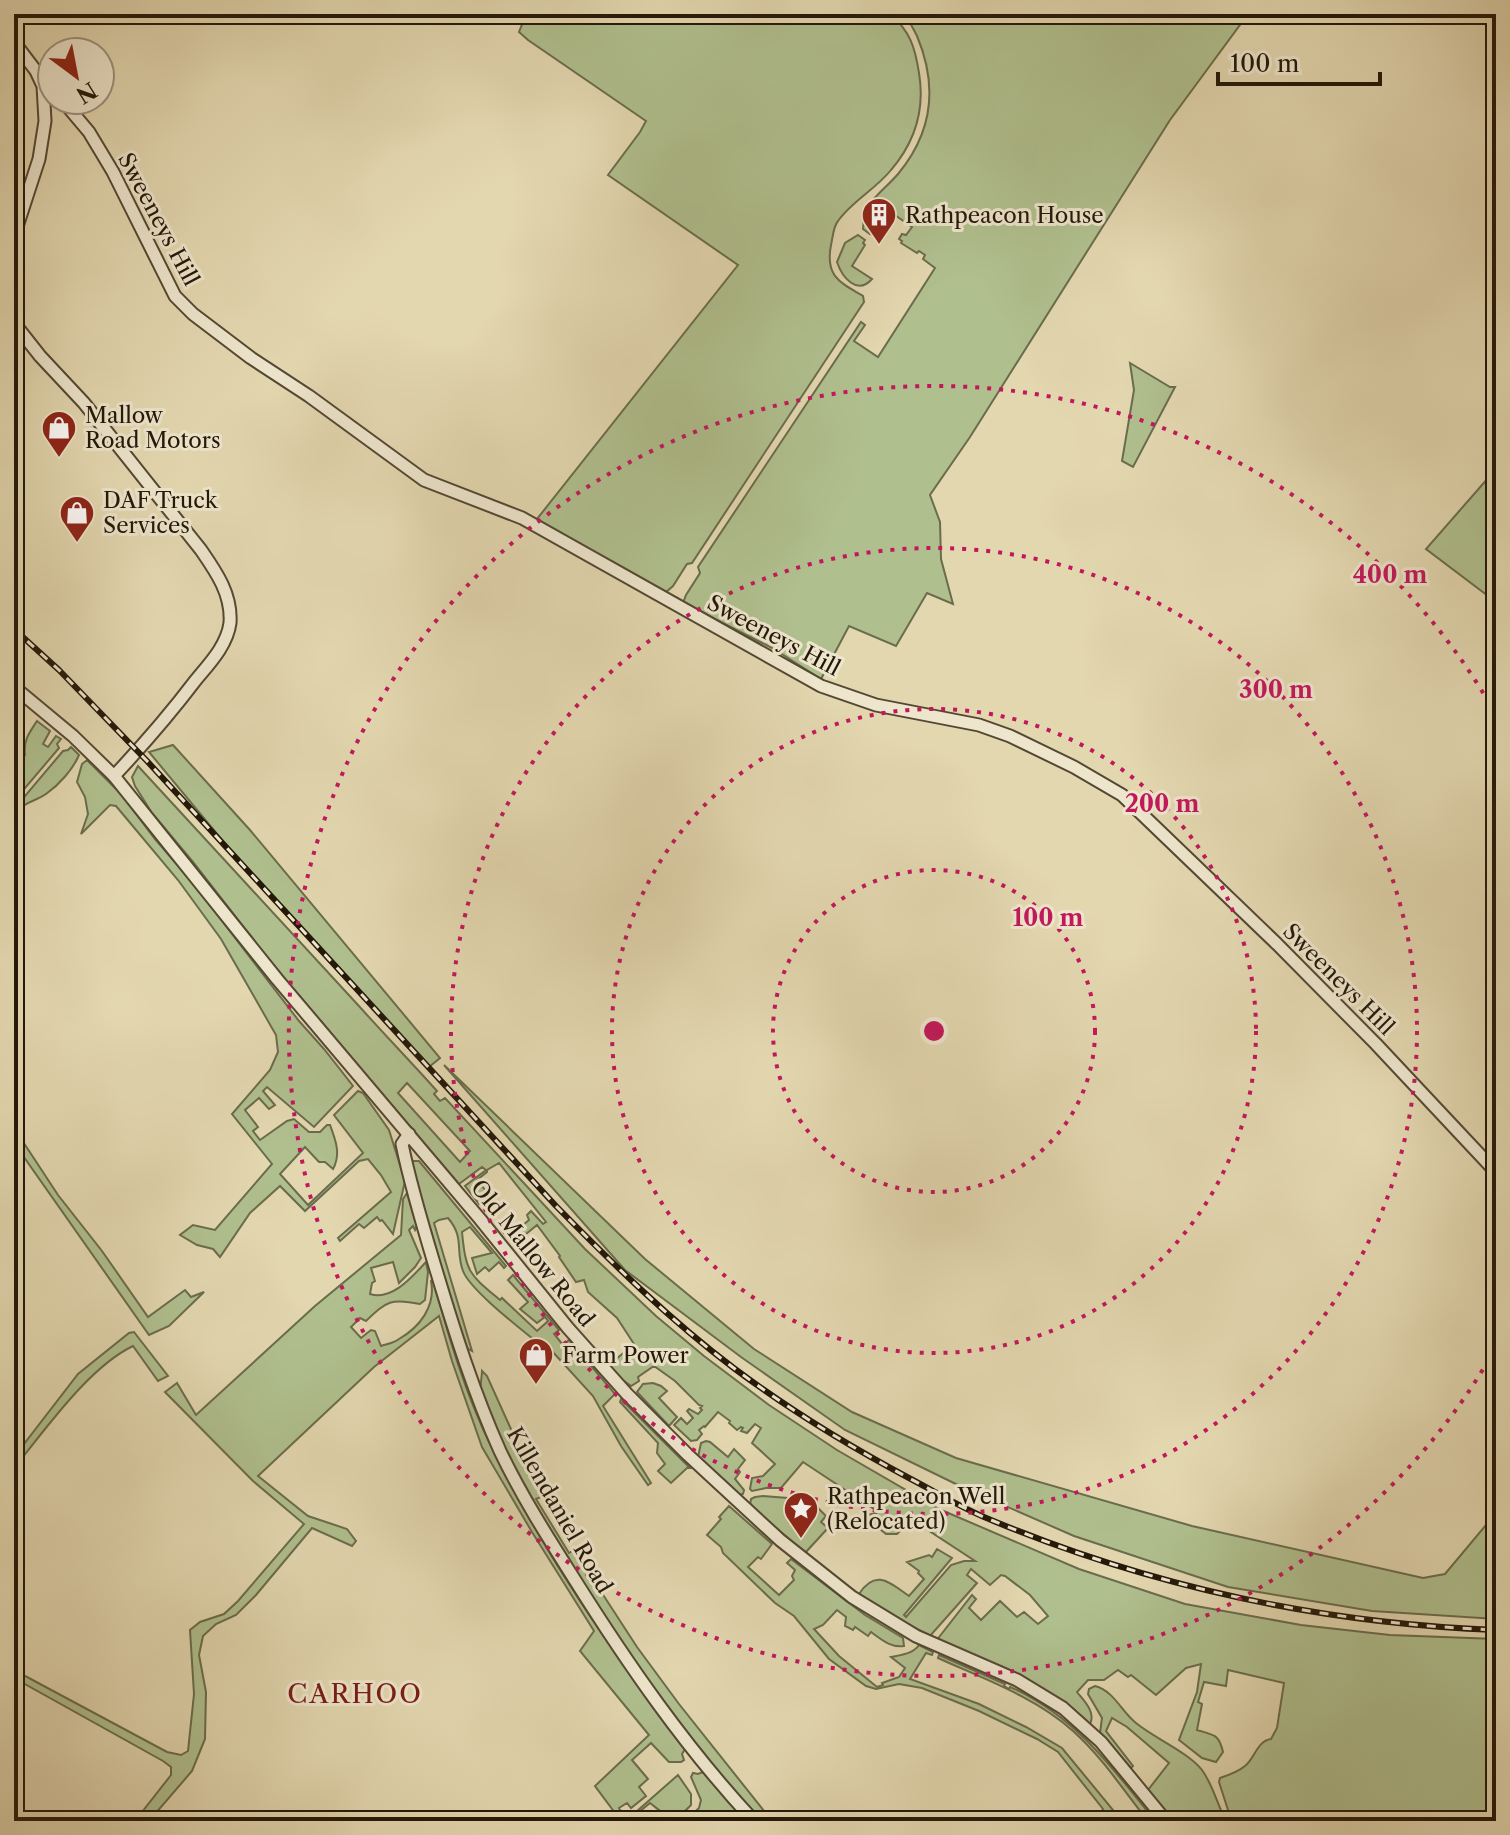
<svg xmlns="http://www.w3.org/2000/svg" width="1510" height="1835" viewBox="0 0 1510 1835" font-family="'Libre Caslon Text',serif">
<rect width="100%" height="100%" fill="#e3d7b0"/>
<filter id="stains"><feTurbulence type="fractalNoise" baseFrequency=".0025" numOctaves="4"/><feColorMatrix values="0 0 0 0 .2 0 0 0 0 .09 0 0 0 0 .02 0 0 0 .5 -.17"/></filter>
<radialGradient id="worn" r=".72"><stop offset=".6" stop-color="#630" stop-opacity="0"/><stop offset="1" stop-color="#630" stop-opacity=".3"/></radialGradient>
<!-- green -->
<g fill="#b0bf8e" stroke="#6a6c4c" stroke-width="2" fill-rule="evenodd">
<path d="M 513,14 L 890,14 C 910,31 915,47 919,73 C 925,109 915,142 891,170 C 876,189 852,201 838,221 C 833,227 833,237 831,245 C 825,276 839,282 863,296 L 864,302 L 862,305 L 692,563 L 687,564 L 673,586 L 665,593 L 537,519 L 738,265 L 608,175 L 640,132 L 646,121 L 528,40 L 519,32 L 523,22 Z"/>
<path d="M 905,14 L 1248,14 L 1170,120 L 970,437 L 930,495 L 940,522 L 941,559 L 953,604 L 927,593 L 896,646 L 849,626 L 821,679 L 774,649 L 683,603 L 686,595 L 700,573 L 698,567 L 861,322 L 865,325 L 854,341 L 878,357 L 935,268 L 923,259 L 925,255 L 919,251 L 917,253 L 901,243 L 902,241 L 899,239 L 902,234 L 906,235 L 912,227 L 889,211 L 873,231 L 872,231 L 870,234 L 863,229 C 864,200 881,194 898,174 C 933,132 938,86 917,36 C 913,28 909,21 905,14 Z"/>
<path d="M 858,235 L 865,240 L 863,243 L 865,245 L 852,266 L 872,279 C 857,296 842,277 837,262 L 845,243 Z"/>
<polygon points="1130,363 1170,387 1175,387 1133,467 1122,461 1134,390"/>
<polygon points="1496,469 1496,602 1426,549"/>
<path d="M 37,721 L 50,731 L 43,744 L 48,747 L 56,736 L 61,739 L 57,744 L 59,748 L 14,801 L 14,794 L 20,787 L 16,783 L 21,777 L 14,770 L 25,755 C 23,741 29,733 37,721 Z"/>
<polygon points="173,745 250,830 440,1058 429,1067 247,870 149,752"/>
<path d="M 71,747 L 79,755 C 73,769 60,784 46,794 C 33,803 25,800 14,816 L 14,809 L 63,751 L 68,750 Z"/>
<path d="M 87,760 L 121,794 L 155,839 L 192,882 L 299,1021 L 324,1049 L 353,1086 L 314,1127 L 267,1087 L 263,1091 L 275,1105 L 269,1109 L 259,1098 L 245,1110 L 258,1127 L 253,1131 L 260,1140 L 287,1121 L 294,1119 L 309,1132 L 320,1132 L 327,1125 L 330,1125 C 336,1141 341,1154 333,1169 L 325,1162 L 319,1162 L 305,1147 L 280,1174 L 308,1205 L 363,1153 L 334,1115 L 358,1091 L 363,1093 L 389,1130 L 405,1181 L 393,1234 L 382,1220 L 380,1221 L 377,1217 L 364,1228 L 359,1224 L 340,1241 L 338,1238 L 391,1192 L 381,1175 L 368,1159 L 359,1161 L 305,1211 L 280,1186 L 250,1213 L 220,1257 L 213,1249 L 197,1245 L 180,1235 L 193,1225 L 215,1230 L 272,1164 L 232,1114 L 270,1070 L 278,1052 L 276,1035 L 221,939 L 178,880 L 116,806 L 110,805 L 81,834 L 88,814 L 85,797 L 77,782 L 82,764 Z"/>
<path d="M 138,766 C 211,846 285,925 358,1005 C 384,1034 411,1062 437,1091 L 434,1094 L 440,1101 L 445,1098 L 585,1249 L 656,1316 L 704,1356 L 769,1405 L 837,1450 L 939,1509 L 1079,1569 L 1185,1604 L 1301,1625 L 1390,1635 L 1496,1639 L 1496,1807 L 1473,1821 L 1233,1821 L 1228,1810 L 1219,1782 L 1220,1778 C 1229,1775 1238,1772 1245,1766 C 1255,1758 1257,1741 1271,1739 L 1277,1728 L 1284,1683 L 1228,1670 L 1226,1686 L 1204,1682 L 1198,1702 L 1202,1704 L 1197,1730 C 1214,1735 1219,1734 1223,1752 L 1216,1762 L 1202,1758 L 1179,1740 L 1197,1692 L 1201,1664 L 1186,1668 L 1156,1695 L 1131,1675 L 1128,1677 L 1118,1670 L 1104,1680 L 1088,1680 L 1077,1692 C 1084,1701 1096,1712 1090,1724 C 1045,1684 990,1664 936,1641 L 972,1595 L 976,1599 L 969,1608 L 981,1620 L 1000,1601 L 1017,1617 L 1024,1612 L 1038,1624 L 1048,1616 L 1030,1595 L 1005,1576 L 1001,1575 L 990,1585 L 971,1569 L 967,1575 L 977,1583 L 930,1636 L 885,1612 L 859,1594 C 876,1568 890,1583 909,1596 L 924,1579 L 918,1573 L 919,1571 L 907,1562 L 929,1555 L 932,1557 L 937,1549 L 952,1558 L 904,1615 L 906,1617 L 951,1565 L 964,1561 L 975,1561 L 923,1527 L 908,1523 L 897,1534 L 886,1534 L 864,1516 L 876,1513 L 874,1509 L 803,1462 L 781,1488 L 766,1488 L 752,1491 L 750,1489 L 752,1478 L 763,1476 L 775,1464 L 752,1443 L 761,1428 L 755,1424 L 747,1433 L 741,1431 L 743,1428 L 741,1427 L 737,1430 L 729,1423 L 730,1421 L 718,1412 L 705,1427 L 704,1426 L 699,1430 L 702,1434 L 697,1440 L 691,1441 L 674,1425 L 681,1418 L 687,1424 L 693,1418 L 687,1411 L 689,1409 L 698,1414 L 702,1410 L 700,1408 L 702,1406 L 699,1405 L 675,1381 L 654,1366 L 638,1377 L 639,1381 L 631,1386 L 620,1378 L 609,1365 L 634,1344 L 617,1318 L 588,1292 L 584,1280 L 576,1282 L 559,1257 L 560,1256 L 537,1225 L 514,1244 L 502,1231 L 511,1223 L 517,1230 L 529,1220 L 527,1215 L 531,1211 L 543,1224 L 546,1222 L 499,1163 L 487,1170 L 487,1172 L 477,1180 L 489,1195 L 479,1204 L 465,1186 L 486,1170 L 482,1167 L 459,1184 L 274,966 L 193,862 L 152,813 L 135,786 L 132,777 ZM 407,1083 L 470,1151 L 460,1162 L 398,1093 Z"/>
<polygon points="444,1065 645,1259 754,1349 852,1412 956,1458 1192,1526 1423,1578 1445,1574 1496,1513 1496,1619 1372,1611 1228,1587 1074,1536 962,1487 845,1430 741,1357 625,1270"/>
<polygon points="14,1128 58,1195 102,1251 148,1317 185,1290 191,1297 204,1292 169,1326 149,1335 14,1143"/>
<path d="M 413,1161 L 419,1161 L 506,1266 L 504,1268 L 499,1262 L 489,1271 L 485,1267 L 477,1274 L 472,1258 L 492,1253 L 470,1227 L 462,1232 C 466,1273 469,1274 500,1300 L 502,1298 L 537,1331 L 548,1321 L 545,1317 L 537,1323 L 520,1309 L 528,1302 L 508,1280 L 513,1275 L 559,1330 L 554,1334 L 563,1345 L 569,1340 L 615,1394 L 603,1406 L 651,1483 L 648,1485 L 621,1446 L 593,1396 L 551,1350 L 549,1352 C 529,1335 471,1292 463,1271 C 455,1250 465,1238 448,1218 L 439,1220 L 434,1223 L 472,1351 L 465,1347 L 413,1171 Z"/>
<path d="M 407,1193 L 417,1226 L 415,1230 L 413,1226 L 409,1230 L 421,1258 L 415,1267 L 399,1283 L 393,1262 L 371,1268 L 375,1281 L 372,1283 L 370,1294 C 392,1301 412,1277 426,1262 L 428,1272 L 425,1300 L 420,1304 C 391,1298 387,1301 366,1321 L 360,1318 L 351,1327 L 361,1338 L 371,1330 L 375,1331 L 381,1346 C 387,1344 394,1343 399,1339 C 420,1327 436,1306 431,1281 L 433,1279 C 448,1335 465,1393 491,1446 C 543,1553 613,1653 685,1749 L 682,1754 L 684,1760 L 681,1762 L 669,1762 L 651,1743 L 632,1760 L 648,1779 L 639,1787 L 646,1796 L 631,1808 L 627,1803 L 619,1808 L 626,1820 L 621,1821 L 595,1786 L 649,1735 L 580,1651 L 594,1631 L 532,1532 L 482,1447 L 452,1361 L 439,1316 L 374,1367 L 258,1476 L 308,1516 L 347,1529 L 356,1541 L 352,1546 L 312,1528 L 256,1595 L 236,1615 L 216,1624 L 203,1636 L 199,1655 L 206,1692 L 205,1739 L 192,1771 L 149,1821 L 135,1821 L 171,1775 L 171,1767 L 163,1761 L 14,1678 L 14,1670 L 167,1752 L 181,1755 L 188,1751 L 194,1694 L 190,1630 L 200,1622 L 224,1614 L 238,1601 L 304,1524 L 253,1481 L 165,1392 L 177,1383 L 196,1415 L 315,1306 L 401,1235 L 403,1199 Z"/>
<path d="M 134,1332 L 168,1376 L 158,1381 L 133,1346 C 89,1367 45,1430 14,1468 L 14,1457 L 78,1374 L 129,1333 Z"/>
<path d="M 482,1371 L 487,1376 L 538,1489 L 550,1485 L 553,1492 L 536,1499 L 569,1553 L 574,1550 L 637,1647 L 679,1704 L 772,1821 L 760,1821 C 679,1735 616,1635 553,1536 C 529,1498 508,1459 491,1418 C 488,1409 482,1398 481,1389 C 480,1384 482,1377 482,1371 Z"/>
<polygon points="653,1383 661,1386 667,1391 659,1398 677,1417 669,1426 637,1392 643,1384"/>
<polygon points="621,1399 690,1468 687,1468 671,1483 658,1471 665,1464 657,1453 658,1443 620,1402"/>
<polygon points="706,1441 710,1442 728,1457 734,1449 745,1460 738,1469 740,1472 735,1479 744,1490 743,1494 738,1495 698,1457 701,1443"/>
<polygon points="763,1496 788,1498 798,1507 802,1502 813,1511 817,1507 826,1516 821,1522 828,1528 805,1553 750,1505 751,1499 755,1497"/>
<path d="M 729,1506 L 772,1544 L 761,1559 L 758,1557 L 748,1567 L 779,1595 L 794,1580 L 792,1576 L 795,1570 L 787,1563 L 791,1559 L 865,1615 L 903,1638 L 904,1646 C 891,1648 882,1640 871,1632 L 868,1636 L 855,1627 L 853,1630 L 845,1626 L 846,1617 L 837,1610 L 823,1625 L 814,1629 L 839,1656 L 877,1687 L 883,1685 L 882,1683 L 899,1677 L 905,1668 L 891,1657 C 901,1655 913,1654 919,1645 L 933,1652 L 932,1655 L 926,1653 L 910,1679 L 979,1704 L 1026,1727 L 1062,1748 L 1122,1821 L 1095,1821 L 1103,1809 L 1058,1752 L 1037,1739 L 979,1711 L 922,1688 L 899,1684 L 876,1689 L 866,1686 L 829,1659 L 794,1616 L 775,1603 L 723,1553 L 721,1547 L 707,1535 L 721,1519 L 719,1517 Z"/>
<path d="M 939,1655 L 1005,1684 L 1004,1686 L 1009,1689 L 1010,1687 C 1073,1714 1114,1769 1155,1821 L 1148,1821 C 1124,1791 1102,1757 1073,1731 C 1035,1697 984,1679 938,1658 Z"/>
<path d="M 1095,1686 C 1114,1691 1121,1711 1136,1723 C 1154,1738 1188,1752 1202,1770 C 1213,1785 1217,1804 1226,1821 L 1171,1821 L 1148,1790 L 1169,1763 L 1127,1727 L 1112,1718 L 1106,1731 L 1133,1766 L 1131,1768 L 1100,1733 L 1102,1718 L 1088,1694 L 1089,1689 Z"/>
<polygon points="703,1772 735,1809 738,1816 734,1821 685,1821 699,1808 701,1800 691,1777 693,1773 698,1774"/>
<path d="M 678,1775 L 691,1794 L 691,1805 C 673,1825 668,1817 650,1803 L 639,1812 L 637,1811 Z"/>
</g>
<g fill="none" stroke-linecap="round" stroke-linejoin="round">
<defs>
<g id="minor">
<polyline points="14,42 36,71 43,86 45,121 39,159 14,236"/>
<polyline points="62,100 89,132 113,172 175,296 193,314 251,358 309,396 424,480 522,518 821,686 876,705 979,725 1010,736 1074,767 1122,795 1277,944 1376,1044 1496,1172"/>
<path d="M 14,323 L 40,356 L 84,403 L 201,550 C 217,573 232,595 230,623 C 227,646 208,665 195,681 C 170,714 143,745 114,776"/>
<polyline points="14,687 73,736 114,776 277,979 480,1219 568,1328 627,1394 688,1455 780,1540 852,1597 916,1636 1017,1680 1063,1708 1101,1742 1166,1821"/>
<path d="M 409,1134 L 402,1144 C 411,1188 424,1230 437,1273 C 455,1333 474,1393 500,1451 C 521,1495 547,1536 573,1577 C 627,1663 685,1747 754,1821"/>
<polyline points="1481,1821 1496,1813"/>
</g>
</defs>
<!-- minor casing -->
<use href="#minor" stroke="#544833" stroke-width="15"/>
<!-- minor -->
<use href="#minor" stroke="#ede5cc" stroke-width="11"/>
<defs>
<path id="rail" d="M 14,629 L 59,670 L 147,761 L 556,1206 C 612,1263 670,1320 735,1369 C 790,1410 849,1446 909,1478 C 934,1491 958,1506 984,1517 C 1147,1586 1320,1623 1496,1630"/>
</defs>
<!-- rail casing -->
<use href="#rail" stroke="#241809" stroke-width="6"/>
<!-- rail -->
<use href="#rail" stroke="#ede5cc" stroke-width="3" stroke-dasharray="9" stroke-linecap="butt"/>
</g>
<!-- distance rings -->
<g fill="none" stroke="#c2185b" stroke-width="4" stroke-dasharray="4 8">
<circle cx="934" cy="1031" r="161"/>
<circle cx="934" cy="1031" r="322"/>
<circle cx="934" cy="1031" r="483"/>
<path d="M1495 1349A645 645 0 1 1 1495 713"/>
</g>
<!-- icons -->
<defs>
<symbol id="building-pin" viewBox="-11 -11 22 30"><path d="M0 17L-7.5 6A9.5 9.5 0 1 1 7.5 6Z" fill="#8f2418" stroke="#ede5cc"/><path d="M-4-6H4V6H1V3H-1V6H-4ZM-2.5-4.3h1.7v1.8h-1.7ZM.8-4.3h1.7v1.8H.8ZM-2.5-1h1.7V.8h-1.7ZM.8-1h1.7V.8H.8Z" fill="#fff"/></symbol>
<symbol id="shop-pin" viewBox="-11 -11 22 30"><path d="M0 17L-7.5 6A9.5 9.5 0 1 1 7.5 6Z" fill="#8f2418" stroke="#ede5cc"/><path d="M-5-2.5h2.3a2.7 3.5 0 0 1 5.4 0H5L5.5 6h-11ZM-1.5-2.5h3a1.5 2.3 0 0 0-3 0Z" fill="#fff"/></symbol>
<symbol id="sight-pin" viewBox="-11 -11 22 30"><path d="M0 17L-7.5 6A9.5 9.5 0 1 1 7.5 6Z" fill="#8f2418" stroke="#ede5cc"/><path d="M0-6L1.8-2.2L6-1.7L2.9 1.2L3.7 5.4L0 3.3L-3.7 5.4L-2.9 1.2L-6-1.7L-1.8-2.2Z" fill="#fff"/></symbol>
</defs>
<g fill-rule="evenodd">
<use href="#building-pin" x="859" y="195" width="40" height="54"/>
<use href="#shop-pin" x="39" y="408" width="40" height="54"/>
<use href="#shop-pin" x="57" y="493" width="40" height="54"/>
<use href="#shop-pin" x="516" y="1335" width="40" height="54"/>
<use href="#sight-pin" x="781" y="1489" width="40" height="54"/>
</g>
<g text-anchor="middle" stroke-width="6" stroke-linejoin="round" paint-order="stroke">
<!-- poi labels -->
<g font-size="22" fill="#241809" stroke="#ede5cc" text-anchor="start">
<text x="905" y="223">Rathpeacon House</text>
<text x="85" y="423">Mallow<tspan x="85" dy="25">Road Motors</tspan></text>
<text x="103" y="508">DAF Truck<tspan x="103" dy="25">Services</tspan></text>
<text x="562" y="1363">Farm Power</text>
<text x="827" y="1504">Rathpeacon Well<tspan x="827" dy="25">(Relocated)</tspan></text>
</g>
<!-- street labels -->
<g font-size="22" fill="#241809" stroke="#ede5cc">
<text transform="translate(159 219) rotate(62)" y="8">Sweeneys Hill</text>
<text transform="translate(774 635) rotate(28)" y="8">Sweeneys Hill</text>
<text transform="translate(1339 979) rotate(45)" y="8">Sweeneys Hill</text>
<text transform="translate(533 1253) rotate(51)" y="8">Old Mallow Road</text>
<text transform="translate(560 1510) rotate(60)" y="8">Killendaniel Road</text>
</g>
<!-- quarter labels -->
<g font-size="26" letter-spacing="2" fill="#7a1f14" stroke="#ede5cc">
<text x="355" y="1703">CARHOO</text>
</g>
</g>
<circle cx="934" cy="1031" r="12" fill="#c2185b" stroke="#ede5cc" stroke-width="4"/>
<g font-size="24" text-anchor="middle" font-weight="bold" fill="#c2185b" stroke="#ede5cc" stroke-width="6" stroke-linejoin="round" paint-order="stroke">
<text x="1390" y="583">400 m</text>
<text x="1276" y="698">300 m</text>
<text x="1162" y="812">200 m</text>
<text x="1048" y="926">100 m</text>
</g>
<!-- margin -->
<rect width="1510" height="1835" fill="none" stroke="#e3d7b0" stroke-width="48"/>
<rect x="16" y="16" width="1478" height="1803" fill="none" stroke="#241809" stroke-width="4"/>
<rect x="24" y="24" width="1462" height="1787" fill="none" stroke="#241809" stroke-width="2"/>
<!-- north arrow -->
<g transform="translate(76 76) rotate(148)"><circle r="38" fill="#ede5cc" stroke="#9d937e" stroke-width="2"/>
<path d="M0-6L14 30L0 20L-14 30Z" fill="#8f2418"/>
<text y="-12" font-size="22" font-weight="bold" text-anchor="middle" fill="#241809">N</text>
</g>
<!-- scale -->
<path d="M1218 72v12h162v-12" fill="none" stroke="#241809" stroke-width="4"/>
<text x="1230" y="72" font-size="24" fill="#241809" stroke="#ede5cc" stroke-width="6" paint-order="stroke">100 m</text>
<rect width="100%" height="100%" filter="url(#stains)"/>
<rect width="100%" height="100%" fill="url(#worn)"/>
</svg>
